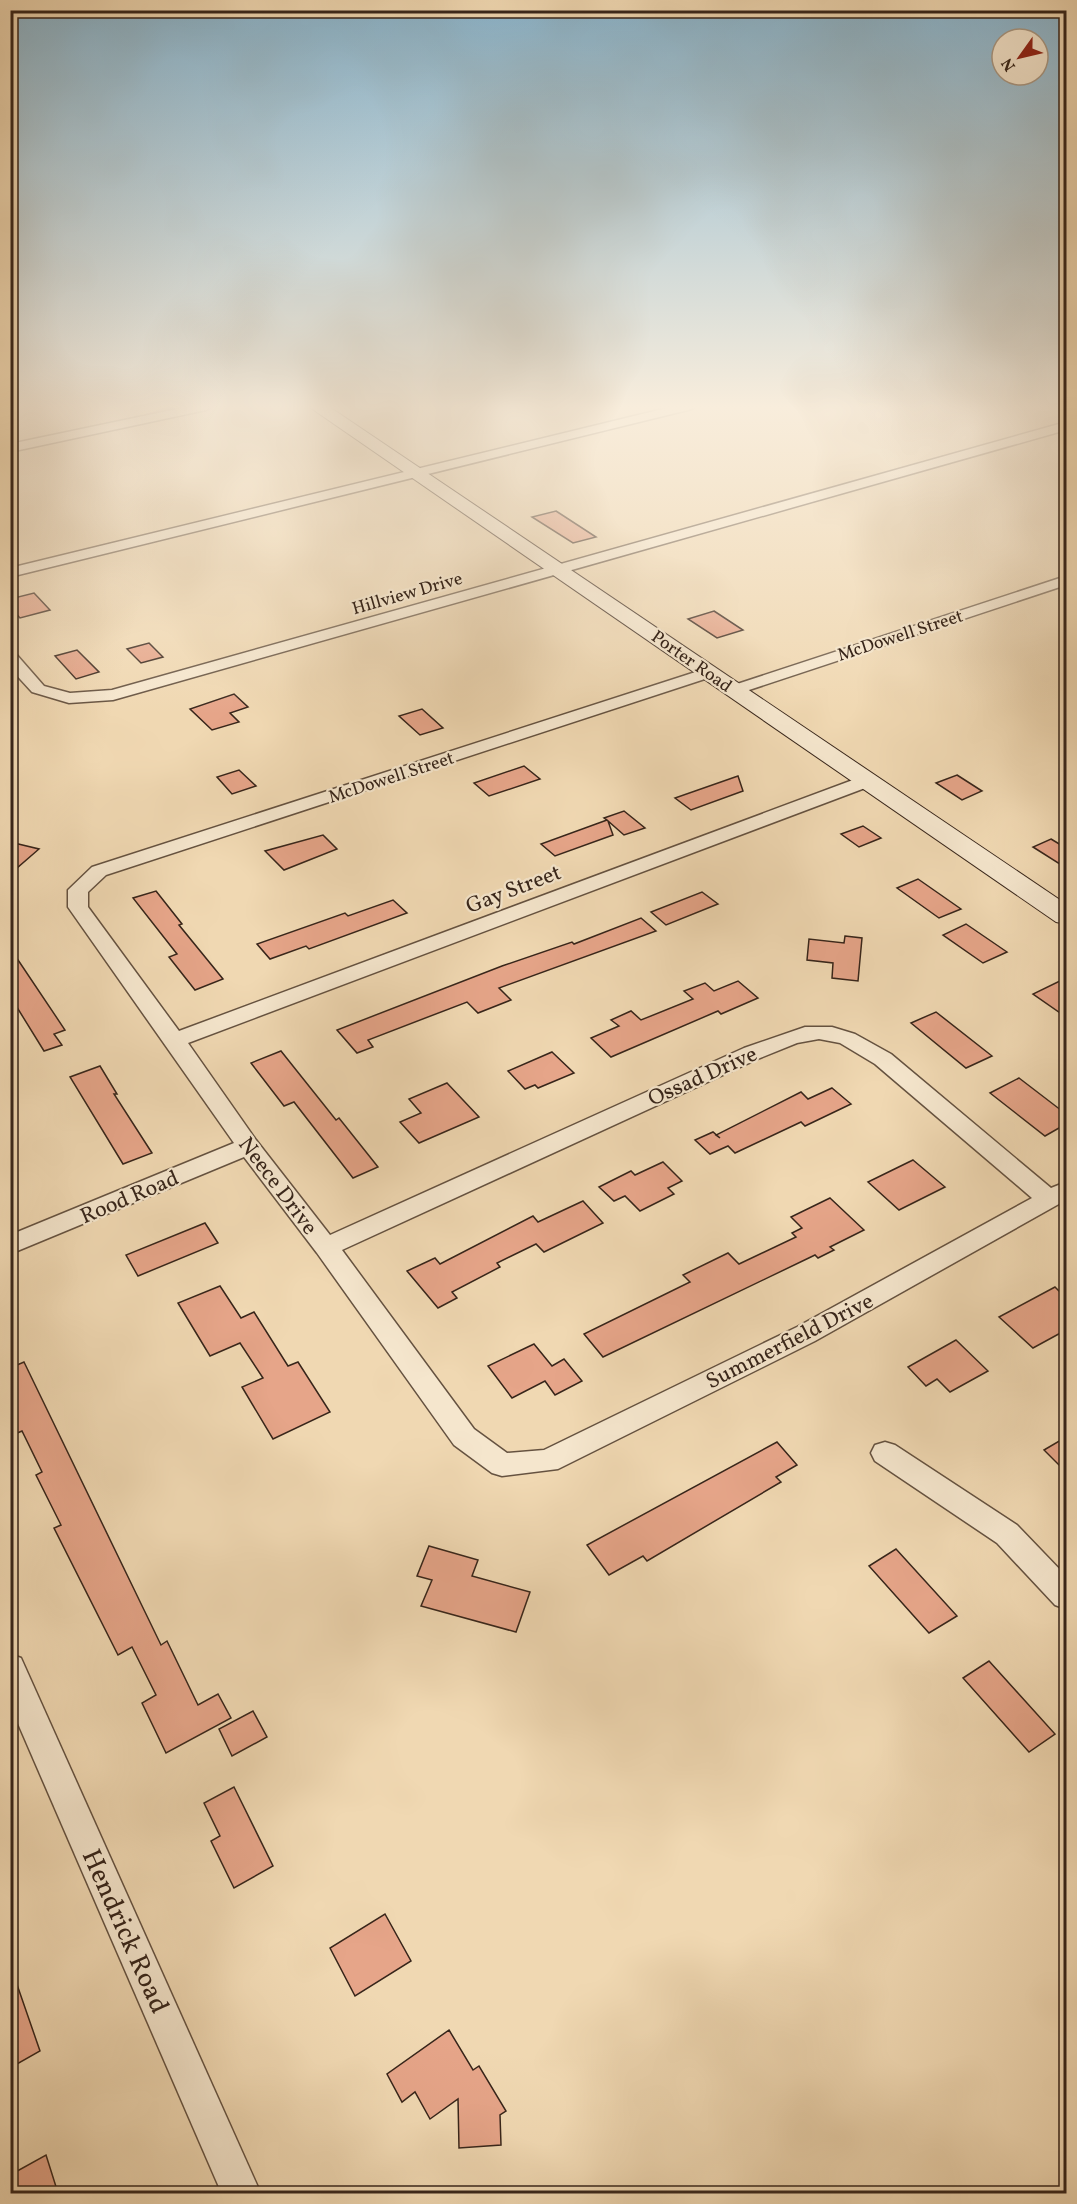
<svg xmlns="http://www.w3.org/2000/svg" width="1077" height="2204" viewBox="0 0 1077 2204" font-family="Vollkorn,serif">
<rect width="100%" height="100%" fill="#f0d8b2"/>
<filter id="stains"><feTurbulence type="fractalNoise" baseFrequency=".00333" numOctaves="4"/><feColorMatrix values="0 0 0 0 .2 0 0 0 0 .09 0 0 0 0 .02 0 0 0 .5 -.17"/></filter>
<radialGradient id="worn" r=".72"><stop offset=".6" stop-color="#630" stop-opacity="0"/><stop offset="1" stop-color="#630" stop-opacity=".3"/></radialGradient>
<!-- building -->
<g fill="#e6a589" stroke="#37251a" stroke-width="1.5">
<polygon points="556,511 596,537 573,543 532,517"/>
<polygon points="34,593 50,610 20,618 10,607 10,599"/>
<polygon points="714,611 743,630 717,638 688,619"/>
<polygon points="149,643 163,657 141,663 127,649"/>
<polygon points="77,650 99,672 76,679 55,656"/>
<polygon points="234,694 248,707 230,713 239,722 212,730 190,709"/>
<polygon points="422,709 443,728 420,735 399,716"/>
<polygon points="524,766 540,779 489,796 474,783"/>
<polygon points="239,770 256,786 232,794 217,777"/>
<polygon points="957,775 982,791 962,800 936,783"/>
<polygon points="738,776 743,791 691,810 675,798"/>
<polygon points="624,811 645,828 624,835 608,821 613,835 555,856 541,844 607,820 604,818"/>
<polygon points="863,826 881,838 859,847 841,834"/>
<polygon points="323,835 337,849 284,870 265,851"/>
<polygon points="1051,839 1066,848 1066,868 1033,847"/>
<polygon points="10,842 39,849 10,874"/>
<polygon points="918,879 961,909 939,918 897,888"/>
<polygon points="156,891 182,924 179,925 223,979 195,990 169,957 177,954 133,898"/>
<polygon points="702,892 718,904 666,925 651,912"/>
<polygon points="393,900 407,913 309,949 306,946 270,959 257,944 345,913 348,916"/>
<polygon points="641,918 656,931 499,988 511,1000 478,1013 467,1002 368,1040 373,1047 357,1053 337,1030 502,966 572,942 574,944"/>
<polygon points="966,924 1007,952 983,963 943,935"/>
<polygon points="845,936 862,938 858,981 832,978 833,963 807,960 809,939 844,943"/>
<polygon points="10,948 65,1030 54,1034 62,1045 44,1051 10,996"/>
<polygon points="1066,978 1066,1017 1033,994"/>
<polygon points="738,981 758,998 721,1014 718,1011 611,1057 591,1038 619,1026 611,1020 631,1011 641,1020 693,999 684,991 705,983 714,991"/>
<polygon points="936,1012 992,1056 966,1068 911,1023"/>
<polygon points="281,1051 336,1120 339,1118 378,1167 353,1178 294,1102 284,1106 251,1063"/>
<polygon points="552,1052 574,1073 538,1088 535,1085 525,1089 508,1071"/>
<polygon points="100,1066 117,1094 114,1094 152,1153 123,1164 70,1077"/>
<polygon points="1019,1078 1066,1114 1066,1124 1045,1136 990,1093"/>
<polygon points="447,1083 479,1117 419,1143 400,1122 421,1113 409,1099"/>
<polygon points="832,1088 851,1104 805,1126 801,1122 735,1153 728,1146 710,1154 695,1140 713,1132 720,1138 716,1135 801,1092 808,1099"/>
<polygon points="913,1160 945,1187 899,1210 868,1182"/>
<polygon points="663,1162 682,1181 668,1188 674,1194 640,1211 625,1196 614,1201 599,1187 631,1171 635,1175"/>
<polygon points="830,1198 864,1230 830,1247 834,1250 818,1258 815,1255 603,1357 584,1334 690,1282 683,1275 728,1253 739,1264 796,1237 792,1233 802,1228 791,1217"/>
<polygon points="583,1201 603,1223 544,1252 536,1244 497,1263 500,1267 452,1292 457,1298 438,1308 407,1271 435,1258 440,1264 533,1216 538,1222"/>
<polygon points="205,1223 218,1243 138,1276 126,1255"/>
<polygon points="220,1286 241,1318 254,1312 288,1366 298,1362 330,1412 273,1439 242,1387 263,1378 240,1343 210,1356 178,1303"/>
<polygon points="1055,1287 1066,1298 1066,1330 1033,1348 999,1317"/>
<polygon points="956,1340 988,1371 950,1392 937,1379 926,1386 908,1367"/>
<polygon points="534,1344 552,1366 564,1359 582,1381 555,1395 545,1381 512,1398 488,1366"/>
<polygon points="24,1362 161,1645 167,1641 198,1705 218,1694 231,1718 166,1753 142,1703 156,1695 132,1647 118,1655 54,1528 61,1525 36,1475 42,1472 22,1431 10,1436 10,1368"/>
<polygon points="1066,1437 1066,1472 1044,1450"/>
<polygon points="777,1442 797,1465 776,1477 781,1482 647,1561 643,1556 609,1575 587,1545"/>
<polygon points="429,1546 478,1560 472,1576 530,1592 516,1632 421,1606 432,1580 417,1576"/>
<polygon points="896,1549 957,1616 929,1633 869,1566"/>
<polygon points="989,1661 1055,1734 1029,1752 963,1678"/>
<polygon points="253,1711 267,1737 232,1756 219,1729"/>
<polygon points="234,1787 273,1866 234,1888 211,1841 220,1836 204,1803"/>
<polygon points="385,1914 411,1961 355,1996 330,1948"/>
<polygon points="10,1973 13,1973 40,2051 10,2068"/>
<polygon points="449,2030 473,2070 479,2066 506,2111 500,2115 501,2145 459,2148 458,2099 430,2119 415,2092 402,2102 387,2074"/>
<polygon points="46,2155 58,2193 10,2193 10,2175"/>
</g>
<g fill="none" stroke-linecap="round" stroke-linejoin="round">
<defs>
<g id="street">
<polygon points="191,406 212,406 206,410 10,452 10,444"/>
<polygon points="675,406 694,406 692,409 10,577 10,568"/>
<polygon points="1066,422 1066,430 113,700 69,703 32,692 10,668 10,652 16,654 44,686 70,693 112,690"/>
<polygon points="1066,576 1066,585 740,693 728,693 726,690 728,687"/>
<path d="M 708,668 L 716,673 L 714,676 L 106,875 L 88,892 L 88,907 L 179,1031 L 861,777 L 873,777 L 876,781 L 873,785 L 188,1043 L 256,1140 L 330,1235 L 744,1048 L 805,1027 L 832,1027 L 855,1034 L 891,1054 L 1051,1188 L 1066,1182 L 1066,1200 L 815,1341 L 558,1469 L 502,1476 L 492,1473 L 454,1445 L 317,1253 L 244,1157 L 10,1254 L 10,1235 L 234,1143 L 68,907 L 68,890 L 92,867 ZM 819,1039 L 840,1043 L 875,1064 L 1032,1198 L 797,1327 L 544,1450 L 507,1453 L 474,1429 L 342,1250 L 760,1058 L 797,1043 Z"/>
<polygon points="885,1442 895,1445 1017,1525 1066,1576 1066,1609 1055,1605 997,1543 875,1461 871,1453 875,1445"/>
<polygon points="10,1654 21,1658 261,2194 222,2194 10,1705"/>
</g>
<polygon id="secondary" points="308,406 328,406 1066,904 1066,924 1056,922"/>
</defs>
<!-- street casing -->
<use href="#street" stroke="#655240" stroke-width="3"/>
<!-- secondary casing -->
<use href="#secondary" stroke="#37251a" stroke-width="2"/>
<!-- street -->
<use href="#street" fill="#f5e6cd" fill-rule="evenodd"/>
<!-- secondary -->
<use href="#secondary" fill="#f5e6cd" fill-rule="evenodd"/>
</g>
<!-- sky -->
<linearGradient id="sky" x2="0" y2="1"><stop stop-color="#89b6d0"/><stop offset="0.57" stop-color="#f8eddc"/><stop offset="1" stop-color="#f8eddc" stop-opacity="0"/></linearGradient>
<rect width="1077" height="714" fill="url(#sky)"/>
<g text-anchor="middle" stroke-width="4.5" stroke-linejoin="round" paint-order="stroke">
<!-- far-street labels -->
<g font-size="18" fill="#37251a" stroke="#f5e6cd">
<text transform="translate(407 593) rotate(-16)" y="6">Hillview Drive</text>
<text transform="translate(900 635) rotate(-18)" y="6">McDowell Street</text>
<text transform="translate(692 661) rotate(35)" y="6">Porter Road</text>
<text transform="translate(391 777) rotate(-18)" y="6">McDowell Street</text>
</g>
<!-- street labels -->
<g font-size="22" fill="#37251a" stroke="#f5e6cd">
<text transform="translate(513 888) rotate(-21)" y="8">Gay Street</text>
<text transform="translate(702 1075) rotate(-24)" y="8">Ossad Drive</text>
<text transform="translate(279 1185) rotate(53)" y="8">Neece Drive</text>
<text transform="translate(129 1196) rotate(-23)" y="8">Rood Road</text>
<text transform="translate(789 1340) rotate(-27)" y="8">Summerfield Drive</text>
</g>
<!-- near-street labels -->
<g font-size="27" fill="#37251a" stroke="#f5e6cd">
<text transform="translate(126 1931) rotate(66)" y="9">Hendrick Road</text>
</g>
</g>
<!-- margin -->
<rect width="1077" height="2204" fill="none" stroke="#f0d8b2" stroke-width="36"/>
<rect x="12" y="12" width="1053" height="2180" fill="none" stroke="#37251a" stroke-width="3"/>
<rect x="18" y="18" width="1041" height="2168" fill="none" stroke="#37251a" stroke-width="1.5"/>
<!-- north arrow -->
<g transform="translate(1020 57) rotate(236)"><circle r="28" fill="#f5e6cd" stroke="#a99985" stroke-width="1.5"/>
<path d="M0-4.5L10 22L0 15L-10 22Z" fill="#8f2418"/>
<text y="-9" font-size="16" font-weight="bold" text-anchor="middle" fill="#37251a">N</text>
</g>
<rect width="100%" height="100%" filter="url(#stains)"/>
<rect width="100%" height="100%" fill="url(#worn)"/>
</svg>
